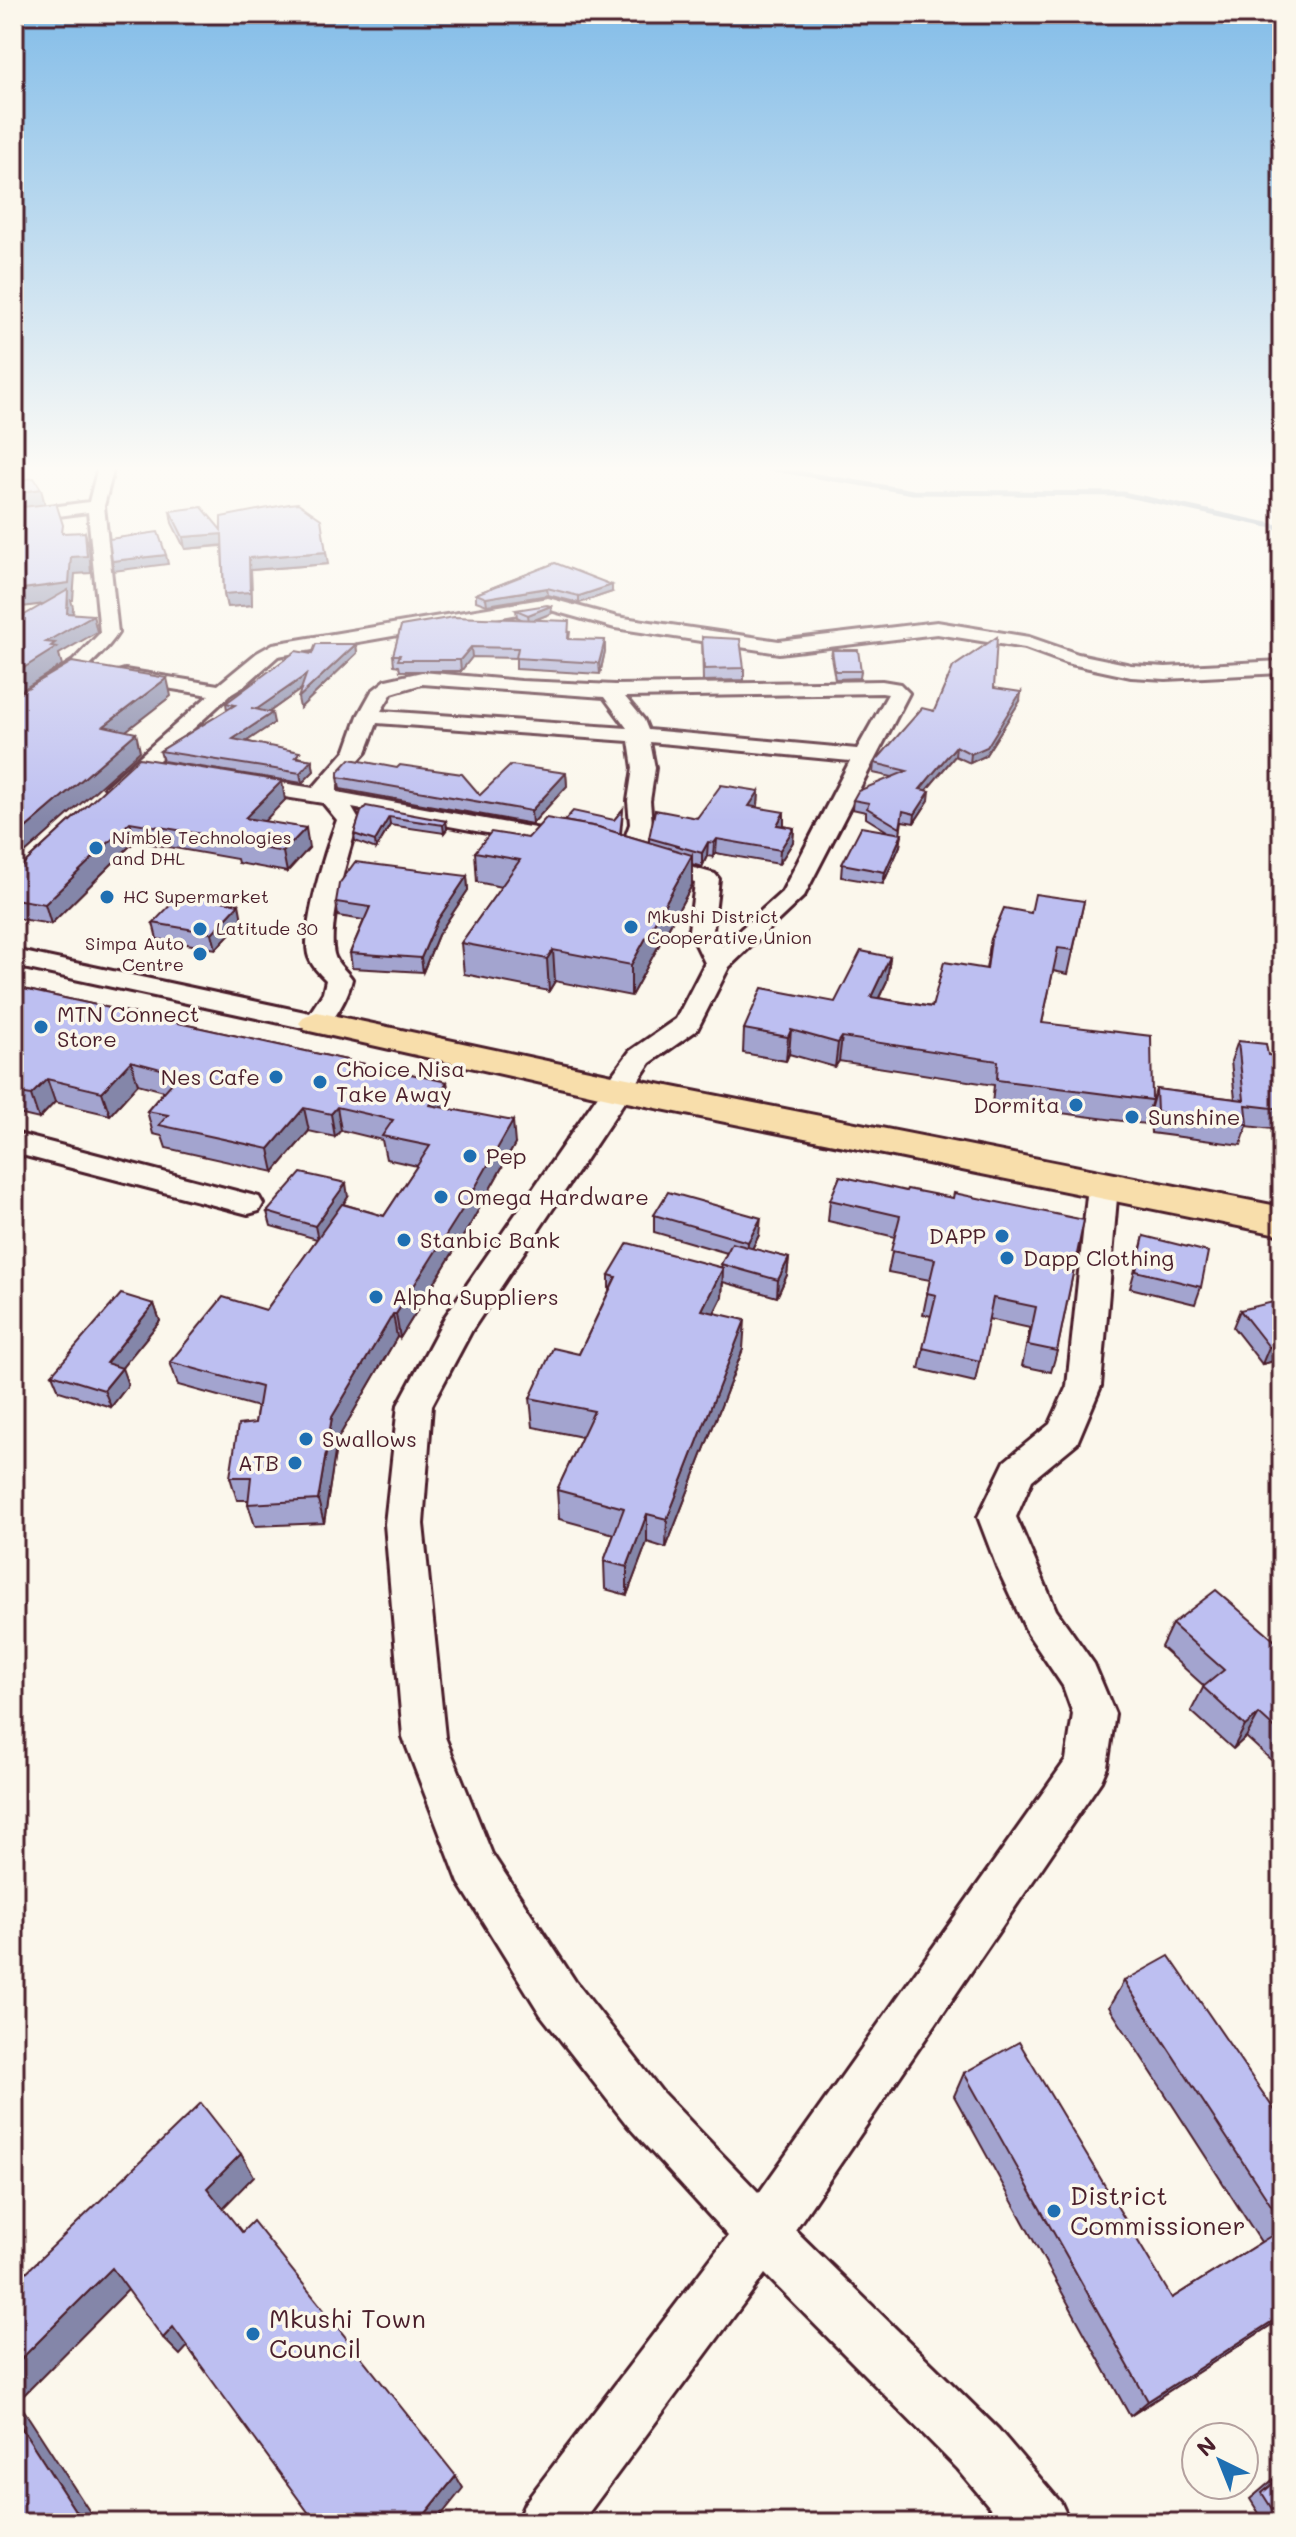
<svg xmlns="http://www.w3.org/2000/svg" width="1296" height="2537" viewBox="0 0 1296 2537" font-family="Mali,sans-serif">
<rect width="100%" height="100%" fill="#fbf7ec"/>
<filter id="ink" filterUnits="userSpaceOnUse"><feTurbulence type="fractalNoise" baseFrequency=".0125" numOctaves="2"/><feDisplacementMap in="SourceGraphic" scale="16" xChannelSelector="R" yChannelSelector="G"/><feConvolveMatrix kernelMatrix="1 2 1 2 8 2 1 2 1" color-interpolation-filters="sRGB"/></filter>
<g filter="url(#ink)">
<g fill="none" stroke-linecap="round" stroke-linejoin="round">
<!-- stream -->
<polyline stroke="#70849d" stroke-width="5" points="762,467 913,492 1123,494 1282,528"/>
<defs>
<g id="minor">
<path d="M 98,467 L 114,467 L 104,506 L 118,633 C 100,661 46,706 14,714 L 14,699 L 73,661 L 100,633 L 88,512 L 14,522 L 14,512 L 89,502 Z"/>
<polygon points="548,598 617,617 779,641 937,622 1029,637 1078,654 1131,665 1166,667 1282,661 1282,673 1166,679 1131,677 1066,663 1025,648 937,634 779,653 615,628 547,609 278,656 243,687 230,695 124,792 108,792 105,787 209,695 118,680 115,676 118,672 125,670 218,685 257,653 273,644"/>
<path d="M 422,672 L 521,681 L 615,685 L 882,681 L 900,684 L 909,693 L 804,896 L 729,967 L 697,1030 L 650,1063 L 472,1330 L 432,1405 L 423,1524 L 445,1737 L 492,1854 L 575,1981 L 662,2092 L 759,2193 L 1066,1760 L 1073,1714 L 1063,1686 L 1028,1634 L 997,1567 L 978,1517 L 1005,1461 L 1050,1424 L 1067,1386 L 1088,1186 L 1092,1179 L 1103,1176 L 1114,1179 L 1118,1186 L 1101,1386 L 1077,1443 L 1032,1480 L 1016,1517 L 1056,1610 L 1094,1664 L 1115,1714 L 1107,1767 L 1101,1781 L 795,2230 L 998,2429 L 1061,2503 L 1070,2523 L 1003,2523 L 958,2469 L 765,2274 L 581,2523 L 516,2523 L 525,2503 L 728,2236 L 628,2126 L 541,2015 L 459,1883 L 403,1737 L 385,1524 L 398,1405 L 446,1315 L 607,1082 L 630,1051 L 676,1019 L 705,963 L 689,930 L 695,883 L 626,863 L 621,849 L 630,824 L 628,801 L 633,768 L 629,741 L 377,723 L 366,752 L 337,784 L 337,792 L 573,835 L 581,837 L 585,842 L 581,847 L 573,849 L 352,808 L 359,820 C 349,849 327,925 334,954 C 336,964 347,971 352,979 C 348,998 337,1013 327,1029 L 317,1031 L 14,966 L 14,950 L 310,1013 L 323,993 L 326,980 C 319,973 310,964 308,954 C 302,925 326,849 337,820 L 323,803 L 241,790 L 230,783 L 241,776 L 313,788 L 346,750 L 358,716 L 372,691 L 386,680 ZM 422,684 L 604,697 L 627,728 L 381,711 L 392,693 ZM 882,693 L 888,694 L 857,749 L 648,730 L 644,720 L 625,697 ZM 650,742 L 850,761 L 782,892 L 722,946 L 713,930 L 719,879 L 715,874 L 645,854 L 652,824 L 650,801 L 655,768 Z"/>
<polygon points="14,1133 259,1197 263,1204 259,1211 248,1214 14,1153"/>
</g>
<polygon id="major" points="317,1012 617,1076 1282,1207 1282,1235 617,1100 305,1030 299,1023 305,1016"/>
</defs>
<!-- minor casing -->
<use href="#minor" stroke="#4a1f2b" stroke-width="6"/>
<!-- major casing -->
<use href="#major" stroke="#4a1f2b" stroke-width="6"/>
<!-- minor -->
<use href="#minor" fill="#fbf7ec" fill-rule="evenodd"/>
<!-- major -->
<use href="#major" fill="#f8deab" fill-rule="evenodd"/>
</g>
<!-- wall -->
<g fill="#a3a4cf" stroke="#4a1f2b" stroke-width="2">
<polygon points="170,511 221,530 328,564 251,570 252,605 227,607 224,594 222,546 185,549 172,523"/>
<polygon points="555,563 612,592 579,603 548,595 487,605 476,601 476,594"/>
<polygon points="516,610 552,613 534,620 570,632 569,639 605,651 600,674 516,669 516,658 472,657 461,671 400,671 399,666 394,665 393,655 523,620 517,617"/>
<polygon points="702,637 744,668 744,680 703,681"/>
<polygon points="356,644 357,653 300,708 301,689 269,712 274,723 246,741 302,758 312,760 314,771 302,783 163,761 160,751 227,710 226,703 312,654"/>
<polygon points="832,650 861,671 860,678 835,679 831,657"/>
<polygon points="994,688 1020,701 985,756 970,763 955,756 926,790 929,800 914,823 902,821 900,834 902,834 900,846 883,884 841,877 842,864 887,831 866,818 866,812 852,809 853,800 892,777 873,773 874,763 934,711"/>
<polygon points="139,758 285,800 264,821 309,848 287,872 238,863 237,859 135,841 51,924 14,918 14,869 18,869"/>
<polygon points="566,773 567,786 532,824 340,789 338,777 480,795"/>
<polygon points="759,791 758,805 757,807 783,826 794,828 793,842 779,864 716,853 713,857 707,856 702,867 692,864 692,885 631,996 555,981 549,991 464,974 461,943 501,887 477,882 475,852 528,838 564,821 614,820 623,809 621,834 649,842 649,838"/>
<polygon points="361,812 446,821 447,829 444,833 390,825 376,849 355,841 354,834"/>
<polygon points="467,876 468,890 438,935 423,972 352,968 350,953 364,920 338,916 336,902"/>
<polygon points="1084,901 1068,974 1053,971 1042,1023 1152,1100 1145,1124 992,1104 994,1085 839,1061 835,1067 789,1054 786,1061 743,1053 744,1029 835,1002 890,957 887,981 879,998 932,1007 986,969 991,939 1031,913"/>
<polygon points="242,920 216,949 157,939 153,923"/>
<polygon points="14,987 447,1082 450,1105 447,1108 515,1144 470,1225 400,1338 397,1337 337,1440 324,1523 255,1526 248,1504 249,1500 237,1500 230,1477 255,1423 258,1407 178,1385 170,1362 266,1310 317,1239 271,1226 267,1212 348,1197 343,1204 384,1216 417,1166 386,1159 382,1140 341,1130 335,1137 309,1131 274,1172 166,1148 162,1136 153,1134 147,1111 164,1091 138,1084 110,1115 55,1102 39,1119 14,1113"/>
<polygon points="1238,1041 1268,1055 1280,1072 1282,1072 1282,1130 1247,1126 1241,1145 1151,1133 1150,1110 1156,1089 1235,1099 1231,1061"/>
<polygon points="906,1191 1084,1220 1057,1351 1051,1372 1022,1366 1030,1328 988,1319 975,1382 919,1369 931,1316 923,1314 930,1280 888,1272 895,1237 828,1221 830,1200"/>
<polygon points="654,1215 759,1235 752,1249 789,1258 787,1275 777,1297 723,1282 722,1297 714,1313 743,1349 666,1548 647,1542 627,1595 605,1589 604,1561 614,1534 559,1519 557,1490 582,1437 533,1427 530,1398 579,1354 609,1291 609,1275 721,1267 727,1253 654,1232"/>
<polygon points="1144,1236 1201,1287 1195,1304 1130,1288"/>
<polygon points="154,1304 160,1321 121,1368 128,1385 111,1407 59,1391 52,1374"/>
<polygon points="1240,1310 1282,1359 1262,1364 1233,1327"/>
<polygon points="1172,1624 1282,1647 1282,1770 1246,1737 1233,1749 1191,1711 1204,1686 1161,1647"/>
<polygon points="1124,1981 1282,2121 1282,2318 1130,2416 954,2096 964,2073 1172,2298 1261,2242 1109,2007"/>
<polygon points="1282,2472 1282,2523 1265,2523 1250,2499"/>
</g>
<!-- shaded-wall -->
<g fill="#8486a9" stroke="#4a1f2b" stroke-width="2">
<polygon points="41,489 45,505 14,510 14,493"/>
<polygon points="85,532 89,549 91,573 75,574 73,600 71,600 73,607 72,627 93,615 97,632 59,654 62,665 14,695 14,674 46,642 67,613 68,601 14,608 14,590 71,557"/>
<polygon points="222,534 224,545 185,549 183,537"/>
<polygon points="326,552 328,564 251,570 252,605 227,607 224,594 249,558"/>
<polygon points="166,555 168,564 114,571 112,561"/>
<polygon points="612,585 612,592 579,603 579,596"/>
<polygon points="547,588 548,595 487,605 486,598"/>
<polygon points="551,606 552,613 529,622 528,615"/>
<polygon points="605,640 605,651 600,674 599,663"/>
<polygon points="356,644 357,653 300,708 298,698"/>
<polygon points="471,647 472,657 461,671 460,660"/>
<polygon points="306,675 307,685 259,719 257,709"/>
<polygon points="167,678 171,696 109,744 104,726"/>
<polygon points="1021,692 1020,701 985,756 970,763 971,754"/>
<polygon points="272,713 274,723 235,749 233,739"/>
<polygon points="136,733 140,751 14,863 14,838"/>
<polygon points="956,746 955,756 919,799 920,789"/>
<polygon points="312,760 314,771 302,783 300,773"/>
<polygon points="566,773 567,786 532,824 531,811"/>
<polygon points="282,781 285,800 249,837 245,818"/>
<polygon points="759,791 758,805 748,819 749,806"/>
<polygon points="930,791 929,800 914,823 915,814"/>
<polygon points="784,812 784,826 777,825"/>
<polygon points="389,817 390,825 376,849 375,841"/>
<polygon points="446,821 447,829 444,833 443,825"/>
<polygon points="130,822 135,841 51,924 45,904"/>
<polygon points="306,828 309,848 287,872 283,852"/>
<polygon points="794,828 793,842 779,864 780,850"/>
<polygon points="902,834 900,846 883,884 885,872"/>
<polygon points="717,839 716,853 713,857 714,843"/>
<polygon points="708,842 707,856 702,867 702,853"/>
<polygon points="692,855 692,885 631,996 631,965"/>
<polygon points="467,876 468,890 438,935 423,972 421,958 437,921"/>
<polygon points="239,904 242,920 216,949 212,933"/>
<polygon points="553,950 555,981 549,991 547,959"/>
<polygon points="890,957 887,981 868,1020 871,997"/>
<polygon points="791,1030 789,1054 786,1061 788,1037"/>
<polygon points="842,1037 839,1061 835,1067 838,1043"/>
<polygon points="131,1061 138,1084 110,1115 102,1092"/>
<polygon points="47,1079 55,1102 39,1119 31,1095"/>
<polygon points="447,1082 450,1105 433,1128 430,1105"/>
<polygon points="337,1107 341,1130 335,1137 331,1114"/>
<polygon points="304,1108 309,1131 274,1172 269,1149"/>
<polygon points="513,1121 515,1144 470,1225 400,1338 396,1314"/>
<polygon points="346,1183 348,1197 318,1240 315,1226"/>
<polygon points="761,1218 759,1235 747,1259 748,1242"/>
<polygon points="789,1258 787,1275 777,1297 778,1280"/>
<polygon points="723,1268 722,1297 701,1339 702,1310"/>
<polygon points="154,1304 160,1321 112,1380 106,1363"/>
<polygon points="393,1314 397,1337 337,1440 324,1523 318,1500 332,1417"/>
<polygon points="745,1320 743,1349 666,1548 667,1519"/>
<polygon points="1282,1344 1282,1359 1262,1364 1269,1347"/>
<polygon points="122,1368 128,1385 111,1407 104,1390"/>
<polygon points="647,1514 647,1542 627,1595 627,1567"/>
<polygon points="1259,1714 1246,1737 1233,1749 1245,1726"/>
<polygon points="241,2154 254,2176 222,2209 207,2188"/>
<polygon points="112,2268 131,2287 18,2401 97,2523 83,2523 14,2416 14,2366"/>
<polygon points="1282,2315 1282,2318 1130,2416 1148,2401"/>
<polygon points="173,2327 190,2344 180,2355 163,2338"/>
<polygon points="456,2476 463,2488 435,2523 418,2523"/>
</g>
<!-- building -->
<g fill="#bdbff1" stroke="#4a1f2b" stroke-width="2">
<polygon points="34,478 41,489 14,493 14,481"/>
<polygon points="56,503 63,525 62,533 85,532 87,556 71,557 69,583 14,590 14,508"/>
<polygon points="298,503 321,519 326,552 249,558 250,592 224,594 222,534 183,537 170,511 202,507 221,530 221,517 289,504"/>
<polygon points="158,532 166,555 112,561 109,539"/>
<polygon points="555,563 612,585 579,596 547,588 486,598 476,594"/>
<polygon points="68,590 67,613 93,615 46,642 55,643 51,646 57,647 14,674 14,621"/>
<polygon points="547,605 551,606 528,615 516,610"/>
<polygon points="454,617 569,621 568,639 605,640 599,663 516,658 518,648 471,647 460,660 398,660 400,655 393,655 401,626"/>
<polygon points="702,637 740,639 744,668 704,669"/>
<polygon points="997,637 994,688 1021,692 987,747 971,754 956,746 920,789 930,791 915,814 903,811 900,828 867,808 869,803 853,800 858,791 907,771 874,763 922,708 934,711 953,667"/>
<polygon points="316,644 356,644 298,698 306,675 257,709 251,708 272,713 233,739 300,752 295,757 312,760 300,773 160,751 235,705 226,703 296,651 312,654"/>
<polygon points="832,650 858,650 861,671 835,671"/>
<polygon points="72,662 167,678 104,726 136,733 14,838 14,696"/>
<polygon points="139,758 282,781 245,818 306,828 283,852 234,843 237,840 130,822 45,904 14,899 14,869 18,869"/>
<polygon points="350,759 397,768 400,765 462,774 480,795 511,765 566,773 531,811 338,777 338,772"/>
<polygon points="721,785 759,791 749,806 784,812 777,825 794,828 780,850 717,839 714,843 708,842 702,853 649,838 655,810 697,818"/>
<polygon points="366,806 446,821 443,825 389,817 375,841 354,834 361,812"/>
<polygon points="623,809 620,834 598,827 564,821 573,811 614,820"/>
<polygon points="546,818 598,827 692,855 631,965 553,950 547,959 461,943 520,860 475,852 491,832 528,838"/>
<polygon points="861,827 902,834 885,872 842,864"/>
<polygon points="355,862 467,876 437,921 421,958 350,953 370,907 336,902 339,884"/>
<polygon points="181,894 239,904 212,933 153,923"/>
<polygon points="1035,894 1084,901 1073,950 1058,948 1042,1023 1151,1036 1152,1100 997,1080 998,1061 842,1037 838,1043 791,1030 788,1037 744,1029 762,988 835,1002 861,951 890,957 871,997 932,1007 944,962 987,969 991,939 1004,908 1031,913"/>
<polygon points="14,987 447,1082 430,1105 513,1121 467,1202 396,1314 393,1314 332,1417 318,1500 248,1504 251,1477 230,1477 238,1425 255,1423 261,1387 170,1362 223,1297 266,1310 342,1204 384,1216 430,1146 382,1136 393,1120 337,1107 331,1114 304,1108 269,1149 159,1125 168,1115 147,1111 180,1074 131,1061 102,1092 47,1079 31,1095 14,1092"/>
<polygon points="1238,1041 1266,1044 1268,1055 1278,1056 1280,1072 1282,1072 1282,1109 1246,1105 1248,1124 1157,1112 1156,1089 1244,1100"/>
<polygon points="301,1173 346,1183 315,1226 267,1212"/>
<polygon points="840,1176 906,1191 907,1189 953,1198 954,1193 1084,1220 1057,1351 1028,1345 1036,1307 993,1298 980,1361 923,1348 936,1295 927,1293 935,1259 891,1251 900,1216 830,1200"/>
<polygon points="668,1192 761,1218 748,1242 654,1215"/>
<polygon points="1144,1236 1208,1252 1201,1287 1136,1271"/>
<polygon points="628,1243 723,1268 702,1310 745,1320 667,1519 647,1514 627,1567 604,1561 624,1508 557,1490 594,1411 530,1398 553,1348 579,1354 616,1277 609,1275"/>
<polygon points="732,1243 789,1258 778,1280 721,1264"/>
<polygon points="121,1294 154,1304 106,1363 122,1368 104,1390 52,1374"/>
<polygon points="1273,1302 1282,1313 1282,1344 1269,1347 1240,1310"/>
<polygon points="1216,1590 1282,1647 1282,1735 1259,1714 1245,1726 1203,1687 1224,1670 1172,1624"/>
<polygon points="1169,1956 1282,2121 1282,2222 1124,1981"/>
<polygon points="1019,2042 1172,2298 1282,2229 1282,2315 1148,2401 964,2073"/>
<polygon points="201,2103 241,2154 207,2188 242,2232 253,2221 456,2476 418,2523 316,2523 173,2327 163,2338 112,2268 14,2366 14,2284"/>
<polygon points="14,2416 83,2523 14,2523"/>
<polygon points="1282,2476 1282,2523 1281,2523 1262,2493"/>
</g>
</g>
<!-- sky -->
<linearGradient id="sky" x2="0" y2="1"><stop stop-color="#82bce8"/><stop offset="0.57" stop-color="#fdfbf6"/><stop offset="1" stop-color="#fdfbf6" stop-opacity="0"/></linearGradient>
<rect width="1296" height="822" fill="url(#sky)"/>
<!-- markers -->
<g fill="#1f6fb2" stroke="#fbf7ec" stroke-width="3">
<circle cx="96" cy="848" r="8"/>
<circle cx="107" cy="897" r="8"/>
<circle cx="631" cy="927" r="8"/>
<circle cx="200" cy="929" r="8"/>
<circle cx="200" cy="954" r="8"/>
<circle cx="41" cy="1027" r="8"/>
<circle cx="276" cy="1077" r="8"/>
<circle cx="320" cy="1082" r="8"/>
<circle cx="1076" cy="1105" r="8"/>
<circle cx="1132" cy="1117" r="8"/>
<circle cx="470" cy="1156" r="8"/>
<circle cx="441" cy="1197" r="8"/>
<circle cx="1002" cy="1236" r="8"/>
<circle cx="404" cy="1240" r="8"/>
<circle cx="1007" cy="1258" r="8"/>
<circle cx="376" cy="1297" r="8"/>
<circle cx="306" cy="1439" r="8"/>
<circle cx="295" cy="1463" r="8"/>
<circle cx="1054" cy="2211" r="8"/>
<circle cx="253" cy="2334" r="8"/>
</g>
<g text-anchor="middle" stroke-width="7" stroke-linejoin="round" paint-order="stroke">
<!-- far-poi labels -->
<g font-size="18" fill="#4a1f2b" stroke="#fbf7ec" text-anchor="start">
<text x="112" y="844">Nimble Technologies<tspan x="112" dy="21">and DHL</tspan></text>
<text x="123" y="903">HC Supermarket</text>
<text x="647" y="923">Mkushi District<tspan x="647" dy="21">Cooperative Union</tspan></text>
<text x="216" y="935">Latitude 30</text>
<text x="184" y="950" text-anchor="end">Simpa Auto<tspan x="184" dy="21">Centre</tspan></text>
</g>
<!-- poi labels -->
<g font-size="22" fill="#4a1f2b" stroke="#fbf7ec" text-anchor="start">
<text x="57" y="1022">MTN Connect<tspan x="57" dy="25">Store</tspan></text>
<text x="336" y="1077">Choice Nisa<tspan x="336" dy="25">Take Away</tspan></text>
<text x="260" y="1085" text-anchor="end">Nes Cafe</text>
<text x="1060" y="1113" text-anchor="end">Dormita</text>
<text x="1148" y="1125">Sunshine</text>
<text x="486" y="1164">Pep</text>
<text x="457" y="1205">Omega Hardware</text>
<text x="986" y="1244" text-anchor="end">DAPP</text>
<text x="420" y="1248">Stanbic Bank</text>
<text x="1023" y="1266">Dapp Clothing</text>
<text x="392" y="1305">Alpha Suppliers</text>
<text x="322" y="1447">Swallows</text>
<text x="279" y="1471" text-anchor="end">ATB</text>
</g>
<!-- near-poi labels -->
<g font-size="26" fill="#4a1f2b" stroke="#fbf7ec" text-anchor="start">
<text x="1070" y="2205">District<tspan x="1070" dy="30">Commissioner</tspan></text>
<text x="269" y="2328">Mkushi Town<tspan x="269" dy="30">Council</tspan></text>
</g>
</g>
<!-- margin -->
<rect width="1296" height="2537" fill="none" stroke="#fbf7ec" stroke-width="48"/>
<rect x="24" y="24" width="1248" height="2489" fill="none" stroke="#4a1f2b" stroke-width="3" filter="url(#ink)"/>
<!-- north arrow -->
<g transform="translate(1220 2461) rotate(317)"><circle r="38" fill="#fbf7ec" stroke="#b4a19f" stroke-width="2"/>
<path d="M0-6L14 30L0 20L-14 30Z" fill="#1f6fb2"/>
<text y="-12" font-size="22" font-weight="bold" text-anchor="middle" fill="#4a1f2b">N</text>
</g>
</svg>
